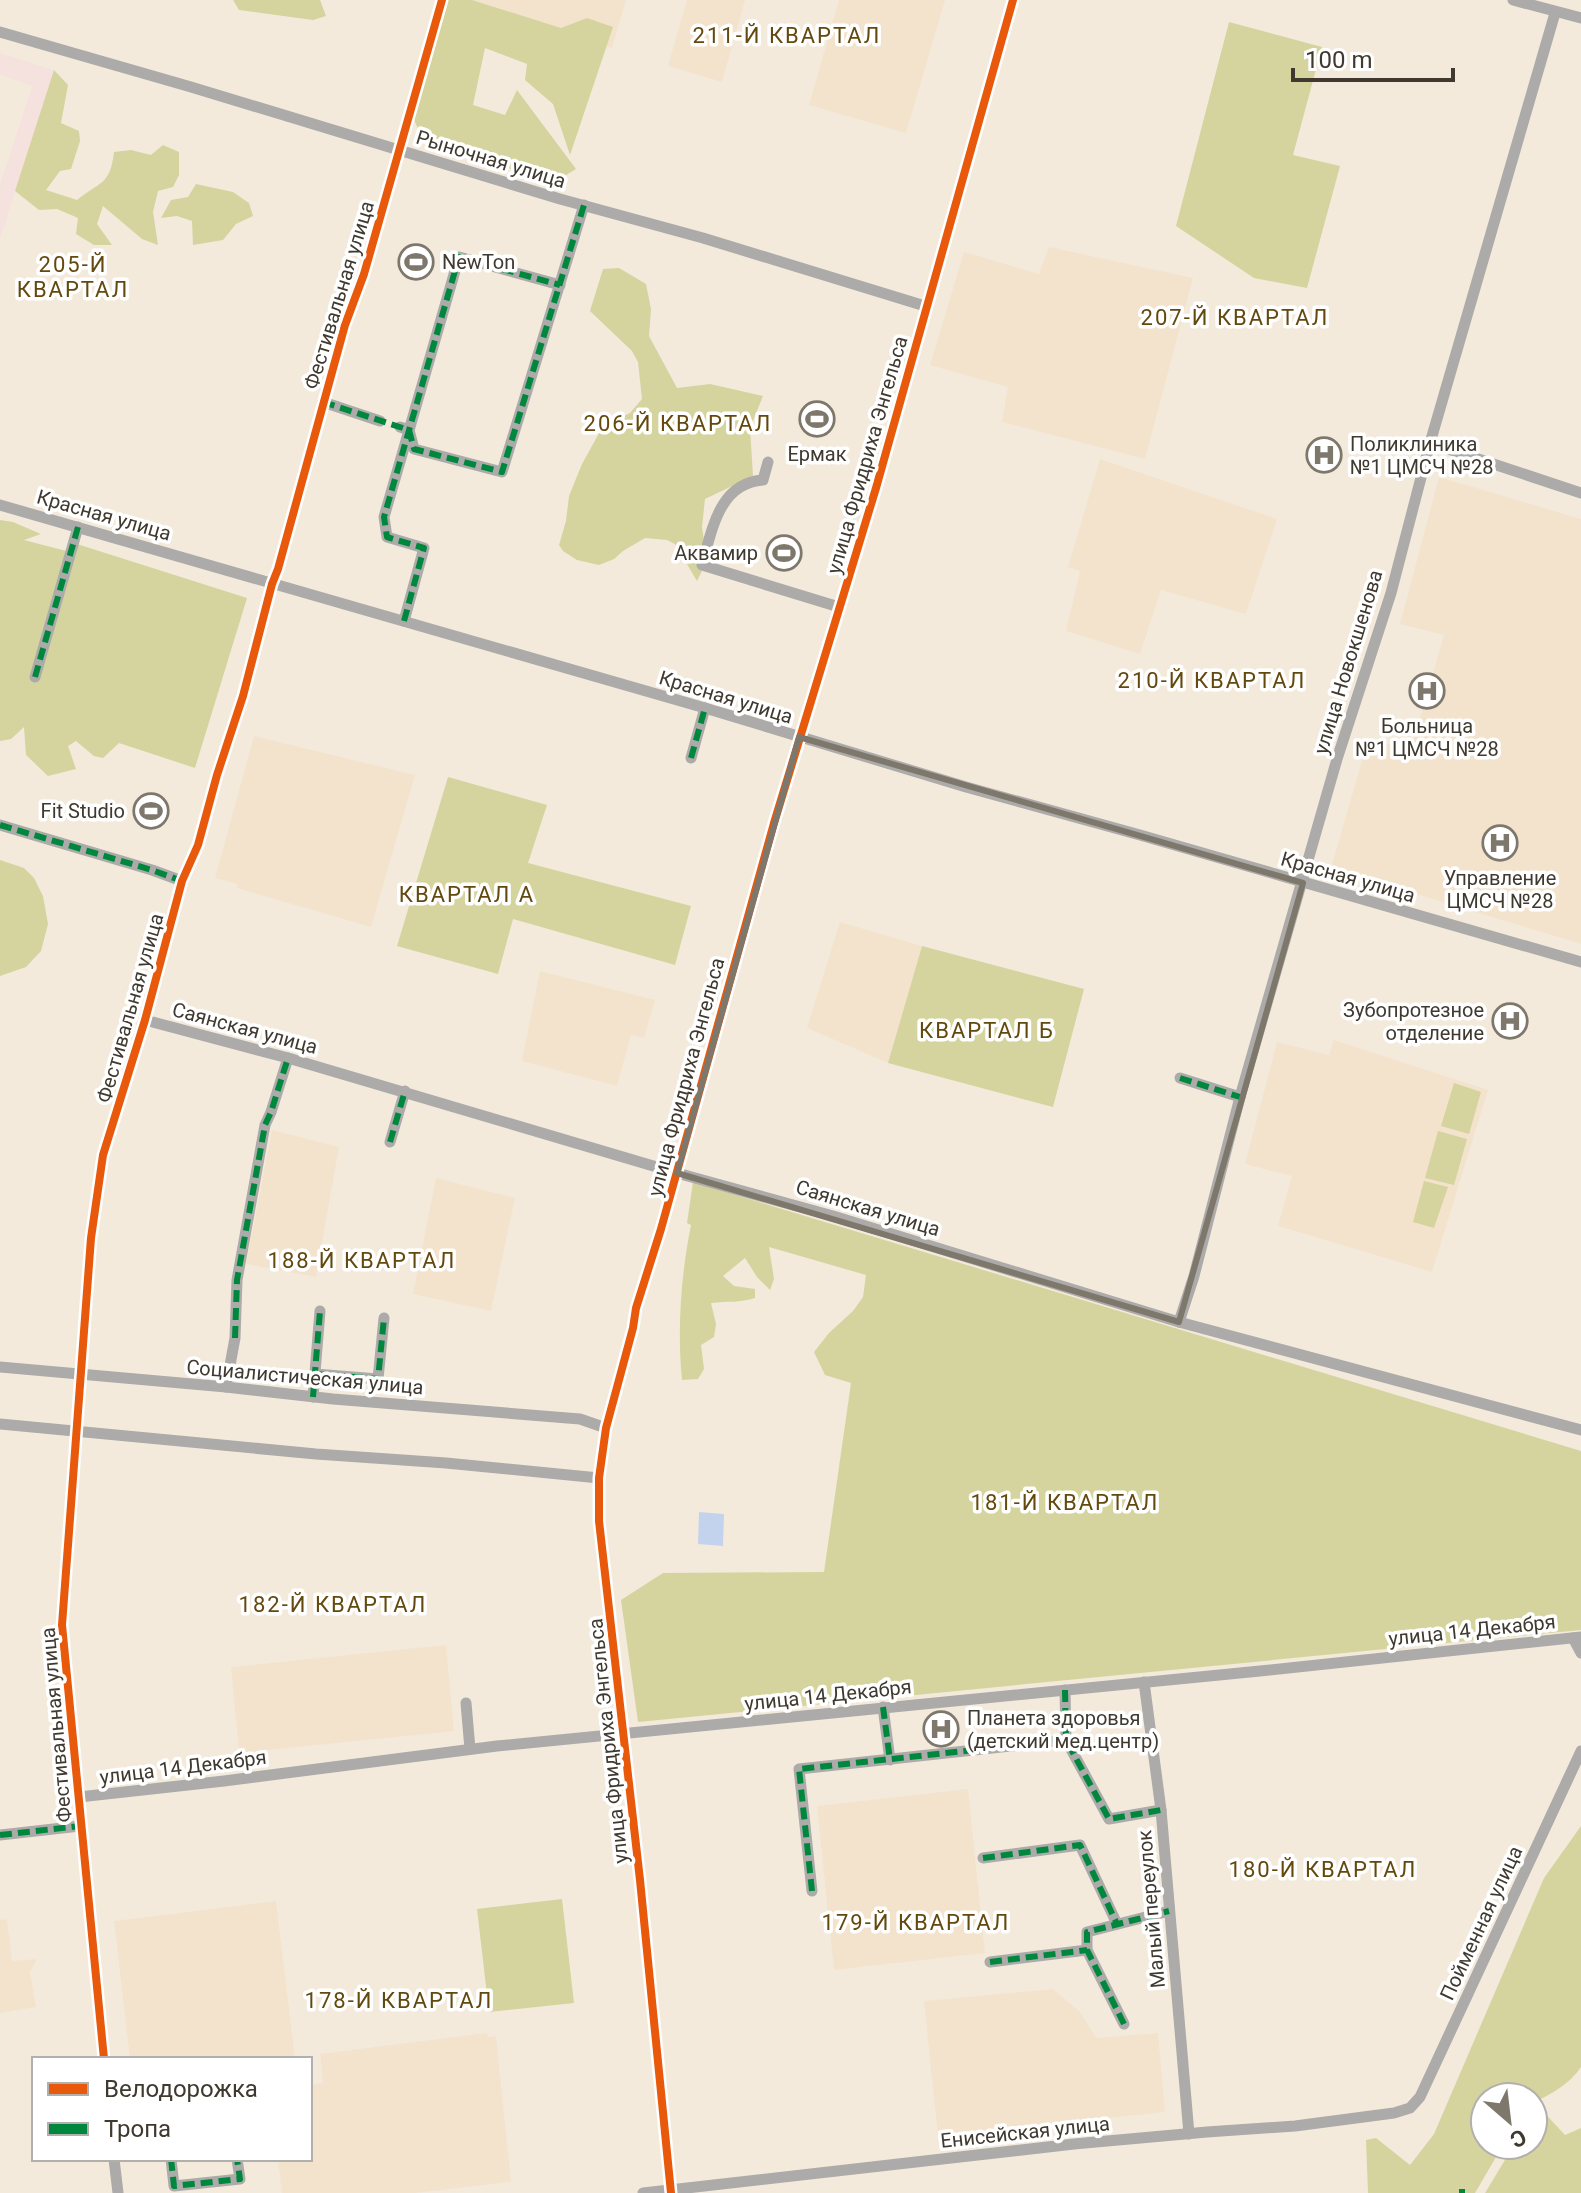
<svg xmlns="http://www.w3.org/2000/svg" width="1581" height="2193" viewBox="0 0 1581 2193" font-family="Roboto,sans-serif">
<rect width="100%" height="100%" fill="#f3eadc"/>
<!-- industrial -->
<polygon fill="#f5e2de" points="0,53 54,70 0,239 0,185 32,86 0,75"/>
<!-- built -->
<g fill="#f3e3cd">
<polygon points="466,0 626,0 612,48 577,39"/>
<polygon points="687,0 745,0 722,82 668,66"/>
<polygon points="839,0 945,0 906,133 809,105"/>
<polygon points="1049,247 1193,278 1145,459 1002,422 1008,387 930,365 964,252 1039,274"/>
<polygon points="1100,459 1277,519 1246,614 1161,590 1140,654 1066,631 1080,571 1068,567"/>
<polygon points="1439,477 1581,519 1581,944 1331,868 1368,740 1411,749 1444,635 1400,624"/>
<polygon points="254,736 415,775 371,927 237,888 238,884 215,878"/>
<polygon points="840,922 922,946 888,1063 807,1028"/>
<polygon points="540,971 655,1000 644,1038 631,1035 617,1086 522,1061"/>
<polygon points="1334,1040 1488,1090 1432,1272 1278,1226 1292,1176 1245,1164 1277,1042 1329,1055"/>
<polygon points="272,1130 339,1147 316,1277 246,1264"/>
<polygon points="436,1178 515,1198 491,1311 413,1294"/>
<polygon points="446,1645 454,1731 239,1753 231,1667"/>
<polygon points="968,1789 985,1953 834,1970 817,1806"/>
<polygon points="276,1901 295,2059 130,2059 114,1921"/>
<polygon points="7,1919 12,1961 37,1959 30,1972 36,2007 0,2013 0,1920"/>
<polygon points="1053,1989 1080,2012 1096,2038 1158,2033 1165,2112 938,2136 924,2001"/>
<polygon points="487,2033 488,2037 496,2036 511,2182 415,2193 282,2193 278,2159 310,2159 310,2085 323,2083 320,2054"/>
</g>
<!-- green -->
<g fill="#d5d49e">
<polygon points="233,0 320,0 326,16 313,20 239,10"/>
<polygon points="442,0 472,0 561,28 587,18 613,27 570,155 553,104 525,80 527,64 485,48 473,105 505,115 517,90 576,169 553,183 422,139 413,117"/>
<polygon points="1229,22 1322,47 1293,155 1340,166 1307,288 1254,278 1176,226"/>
<path d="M 54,70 L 68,85 L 61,123 L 79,131 L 80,141 L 71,169 L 60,171 L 46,190 L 77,200 C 100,181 110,186 114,152 L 131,150 L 151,155 L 163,145 L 179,152 L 179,175 L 173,187 L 158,191 L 153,212 L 158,245 L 142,239 L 103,206 L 97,224 L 112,245 L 94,245 L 76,234 L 78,218 L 57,209 L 39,210 L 15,191 Z"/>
<polygon points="196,184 233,192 249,203 253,216 236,224 223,240 193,245 192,221 177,216 161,218 171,200 188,197"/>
<polygon points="619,268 646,284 651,309 649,336 677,388 710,384 763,396 750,428 753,476 705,499 702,527 707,561 697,581 675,544 667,540 645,538 623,551 614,559 599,565 577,560 563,551 559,545 566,521 569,496 582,464 603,426 630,413 642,399 638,362 632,351 590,311 603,269"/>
<polygon points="0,520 13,522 41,534 24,540 74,553 77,544 247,598 195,768 119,743 103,758 94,756 76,741 68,746 76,769 48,776 26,755 24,727 11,739 0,741"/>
<polygon points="448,777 547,805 528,863 691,906 675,965 513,919 498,974 397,946"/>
<polygon points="0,860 24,868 34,878 43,896 48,924 41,951 26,967 0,976"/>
<polygon points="922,946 1084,989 1053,1107 888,1063"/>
<polygon points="1454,1083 1481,1092 1469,1134 1441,1126"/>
<polygon points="1438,1131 1467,1139 1454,1185 1425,1178"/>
<polygon points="1424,1181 1448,1187 1434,1228 1413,1222"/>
<path d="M 693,1182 L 1581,1451 L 1581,1630 L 638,1722 L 621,1600 L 663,1573 L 824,1572 L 851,1383 L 825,1375 L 814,1352 L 829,1333 L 853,1311 L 863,1297 L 866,1275 L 769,1247 L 774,1279 L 770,1290 L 757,1277 L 745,1258 L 723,1276 L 734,1286 L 755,1289 L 755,1298 C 740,1303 727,1301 711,1303 L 716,1324 L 714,1337 L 701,1345 L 704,1369 L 698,1379 L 682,1380 C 677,1329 681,1275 691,1225 L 687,1223 Z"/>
<path d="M 1581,1826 L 1581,2067 C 1570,2084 1551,2094 1533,2103 L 1533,2097 L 1485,2097 L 1485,2145 L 1503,2145 L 1475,2193 L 1368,2193 L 1366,2140 L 1376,2138 L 1410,2165 L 1434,2134 L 1544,1878 Z"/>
<polygon points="562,1899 574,2003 489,2012 477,1909"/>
<polygon points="1538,2106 1565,2135 1581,2128 1581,2193 1485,2193 1514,2145 1533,2145 1533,2115"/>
</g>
<!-- water -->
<polygon fill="#c3d3ee" points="699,1512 724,1514 723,1546 698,1544"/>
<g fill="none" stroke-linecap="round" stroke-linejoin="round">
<!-- minor -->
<g stroke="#acaba9" stroke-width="11">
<polyline points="1513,0 1581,18"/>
<polyline points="0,32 191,87 560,199 703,238 925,306"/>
<polyline points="323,402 380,421"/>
<polyline points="400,427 409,430 414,449 502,472 584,205"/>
<polyline points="1430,443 1581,493"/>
<path d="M 768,462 L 763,480 C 719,483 712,530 702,565 L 839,607"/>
<polyline points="0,505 705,708 966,787 1140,835 1581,962"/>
<polyline points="404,621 424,548 387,537 384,517 459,257 560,285"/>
<polyline points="35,677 78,527"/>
<polyline points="691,758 705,708"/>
<polyline points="0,825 152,870 182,881"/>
<polyline points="145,1020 288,1058 677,1173 833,1216 1179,1322 1581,1430"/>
<polyline points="1180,1078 1240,1097"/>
<polyline points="390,1142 405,1091"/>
<polyline points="1179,1322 1194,1276 1240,1097 1337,759 1391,593 1430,443 1555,13"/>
<polyline points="0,1367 226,1387 333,1399 580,1419 606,1428"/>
<polyline points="315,1374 378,1379 384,1318"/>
<polyline points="226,1387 235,1338 237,1280 265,1125 271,1112 288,1058"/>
<polyline points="313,1397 320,1311"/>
<polyline points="0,1424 316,1454 446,1463 599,1478"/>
<polyline points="1573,1638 1581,1653"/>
<polyline points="1144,1682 1161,1810 1189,2134"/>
<polyline points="1065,1690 1066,1740 1109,1819 1161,1810"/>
<polyline points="466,1703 470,1749"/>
<polyline points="883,1707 890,1760"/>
<polyline points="79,1797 224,1781 497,1746 1260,1671 1581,1637"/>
<polyline points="0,1835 80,1826"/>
<polyline points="983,1858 1080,1845 1117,1924"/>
<polyline points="812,1891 799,1769 1066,1740"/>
<polyline points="990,1962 1087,1950"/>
<polyline points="1124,2024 1087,1950 1087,1932 1169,1911"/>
<polyline points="104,2059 62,1625 91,1238 103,1155 145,1020 182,881 198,845 217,775 243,696 272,584 278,569 345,325 364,274 442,0"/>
<polyline points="114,2159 118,2193"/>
<polyline points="171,2159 174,2186 240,2179 237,2159"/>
<polyline points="643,2193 1074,2144 1207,2132 1295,2126 1394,2113 1410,2108 1420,2097 1581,1751"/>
<polyline points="671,2193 640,1880 599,1521 599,1478 606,1428 633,1328 636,1308 661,1229 774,823 876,488 1013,0"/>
</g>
<!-- quiet -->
<g stroke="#00873e" stroke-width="6" stroke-dasharray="12 6" stroke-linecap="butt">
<polyline points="323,402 409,430 414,449 502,472 584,205"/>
<polyline points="404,621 424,548 387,537 384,517 459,257 560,285"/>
<polyline points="35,677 78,527"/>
<polyline points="691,758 705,708"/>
<polyline points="0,825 152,870 182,881"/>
<polyline points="1180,1078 1240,1097"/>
<polyline points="390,1142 405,1091"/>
<polyline points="235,1338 237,1280 265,1125 271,1112 288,1058"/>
<polyline points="315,1374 378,1379 384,1318"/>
<polyline points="313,1397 320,1311"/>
<polyline points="1065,1690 1066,1740 1109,1819 1161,1810"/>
<polyline points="883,1707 890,1760"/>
<polyline points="0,1835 80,1826"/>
<polyline points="983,1858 1080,1845 1117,1924"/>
<polyline points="812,1891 799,1769 1066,1740"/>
<polyline points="990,1962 1087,1950"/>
<polyline points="1124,2024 1087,1950 1087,1932 1169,1911"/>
<polyline points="171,2159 174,2186 240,2179 237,2159"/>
<polyline points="1462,2193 1462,2189"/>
</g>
<defs>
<g id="cycleway">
<polyline points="104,2059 62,1625 91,1238 103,1155 145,1020 182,881 198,845 217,775 243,696 272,584 278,569 345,325 364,274 442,0"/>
<polyline points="671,2193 640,1880 599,1521 599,1478 606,1428 633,1328 636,1308 661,1229 774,823 876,488 1013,0"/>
</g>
</defs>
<!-- cycleway casing -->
<use href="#cycleway" stroke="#fff" stroke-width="13"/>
<!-- cycleway -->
<use href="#cycleway" stroke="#e8590c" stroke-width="8"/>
</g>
<!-- marked area -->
<path fill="none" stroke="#7e776c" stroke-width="6" stroke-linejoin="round" d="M 799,737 L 1303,883 L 1179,1322 L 677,1173 Z"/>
<!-- icons -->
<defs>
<symbol id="stadium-ring" viewBox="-11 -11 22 22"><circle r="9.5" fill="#fff" stroke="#7e776c" stroke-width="1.5"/><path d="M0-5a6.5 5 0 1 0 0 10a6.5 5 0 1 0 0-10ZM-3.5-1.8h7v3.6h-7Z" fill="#7e776c"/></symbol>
<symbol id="hospital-ring" viewBox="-11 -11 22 22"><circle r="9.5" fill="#fff" stroke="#7e776c" stroke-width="1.5"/><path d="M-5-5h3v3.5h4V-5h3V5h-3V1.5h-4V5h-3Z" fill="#7e776c"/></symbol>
</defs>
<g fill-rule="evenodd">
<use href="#stadium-ring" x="396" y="242" width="40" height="40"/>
<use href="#stadium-ring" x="797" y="399" width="40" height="40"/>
<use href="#hospital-ring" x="1304" y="435" width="40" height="40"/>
<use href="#stadium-ring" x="764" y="533" width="40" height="40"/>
<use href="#hospital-ring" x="1407" y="671" width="40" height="40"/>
<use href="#stadium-ring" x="131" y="791" width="40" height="40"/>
<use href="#hospital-ring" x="1480" y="823" width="40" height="40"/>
<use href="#hospital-ring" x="1490" y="1001" width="40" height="40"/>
<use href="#hospital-ring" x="921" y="1709" width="40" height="40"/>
</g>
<g text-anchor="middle" stroke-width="7" stroke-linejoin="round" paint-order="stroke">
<!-- street labels -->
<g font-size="20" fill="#3f392f" stroke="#fff">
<text transform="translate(491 159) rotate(17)" y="7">Рыночная улица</text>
<text transform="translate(339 295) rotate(-73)" y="7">Фестивальная улица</text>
<text transform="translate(867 455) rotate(-74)" y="7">улица Фридриха Энгельса</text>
<text transform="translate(104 515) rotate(16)" y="7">Красная улица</text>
<text transform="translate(1348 662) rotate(-73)" y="7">улица Новокшенова</text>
<text transform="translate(726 697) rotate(17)" y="7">Красная улица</text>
<text transform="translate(1348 877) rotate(16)" y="7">Красная улица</text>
<text transform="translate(130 1008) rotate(-74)" y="7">Фестивальная улица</text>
<text transform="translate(245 1028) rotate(15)" y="7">Саянская улица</text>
<text transform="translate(686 1077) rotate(-75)" y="7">улица Фридриха Энгельса</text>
<text transform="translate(868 1208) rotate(17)" y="7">Саянская улица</text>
<text transform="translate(305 1377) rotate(5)" y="7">Социалистическая улица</text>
<text transform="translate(1472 1630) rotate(-6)" y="7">улица 14 Декабря</text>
<text transform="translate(828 1695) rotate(-6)" y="7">улица 14 Декабря</text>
<text transform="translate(56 1725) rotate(-95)" y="7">Фестивальная улица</text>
<text transform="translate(608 1741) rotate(-96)" y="7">улица Фридриха Энгельса</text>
<text transform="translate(183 1767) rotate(-7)" y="7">улица 14 Декабря</text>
<text transform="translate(1151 1909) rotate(-95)" y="7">Малый переулок</text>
<text transform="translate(1481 1923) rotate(-65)" y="7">Пойменная улица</text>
<text transform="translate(1025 2132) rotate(-6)" y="7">Енисейская улица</text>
</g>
<!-- poi labels -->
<g font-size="20" fill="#3f392f" stroke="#fff" text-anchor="start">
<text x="442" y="269">NewTon</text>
<text x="1350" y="451">Поликлиника<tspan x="1350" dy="23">№1 ЦМСЧ №28</tspan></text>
<text x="817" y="461" text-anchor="middle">Ермак</text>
<text x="758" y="560" text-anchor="end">Аквамир</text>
<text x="1427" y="733" text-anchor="middle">Больница<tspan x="1427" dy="23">№1 ЦМСЧ №28</tspan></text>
<text x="125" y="818" text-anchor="end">Fit Studio</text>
<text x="1500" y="885" text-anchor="middle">Управление<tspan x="1500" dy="23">ЦМСЧ №28</tspan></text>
<text x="1484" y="1017" text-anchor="end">Зубопротезное<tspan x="1484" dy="23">отделение</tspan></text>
<text x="967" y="1725">Планета здоровья<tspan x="967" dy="23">(детский мед.центр)</tspan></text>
</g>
<!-- neighbourhood labels -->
<g font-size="22" letter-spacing="2" fill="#64490f" stroke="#fff">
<text x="787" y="43">211-Й КВАРТАЛ</text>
<text x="73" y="272">205-Й<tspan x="73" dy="25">КВАРТАЛ</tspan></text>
<text x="1235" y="325">207-Й КВАРТАЛ</text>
<text x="678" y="431">206-Й КВАРТАЛ</text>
<text x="1212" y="688">210-Й КВАРТАЛ</text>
<text x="467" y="902">КВАРТАЛ А</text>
<text x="987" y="1038">КВАРТАЛ Б</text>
<text x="362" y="1268">188-Й КВАРТАЛ</text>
<text x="1065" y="1510">181-Й КВАРТАЛ</text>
<text x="333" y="1612">182-Й КВАРТАЛ</text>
<text x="1323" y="1877">180-Й КВАРТАЛ</text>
<text x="916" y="1930">179-Й КВАРТАЛ</text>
<text x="399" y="2008">178-Й КВАРТАЛ</text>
</g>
</g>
<!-- legend -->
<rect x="32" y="2057" width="280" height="104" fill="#ffffff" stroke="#b2b0ac" stroke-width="2"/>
<rect x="48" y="2083" width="40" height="12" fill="#e8590c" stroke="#b2b0ac" stroke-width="2"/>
<text x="104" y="2097" font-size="24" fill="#3f392f">Велодорожка</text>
<rect x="48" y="2123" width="40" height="12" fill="#00873e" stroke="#b2b0ac" stroke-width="2"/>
<text x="104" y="2137" font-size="24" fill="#3f392f">Тропа</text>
<!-- north arrow -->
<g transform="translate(1509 2121) rotate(152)"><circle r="38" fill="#ffffff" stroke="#b2b0ac" stroke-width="2"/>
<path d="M0-6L14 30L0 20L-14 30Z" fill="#7e776c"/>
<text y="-12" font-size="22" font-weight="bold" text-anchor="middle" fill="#3f392f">С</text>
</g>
<!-- scale -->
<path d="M1293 68v12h160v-12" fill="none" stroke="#3f392f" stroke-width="4"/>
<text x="1305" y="68" font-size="24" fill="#3f392f" stroke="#ffffff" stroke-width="6" paint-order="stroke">100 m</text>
</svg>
